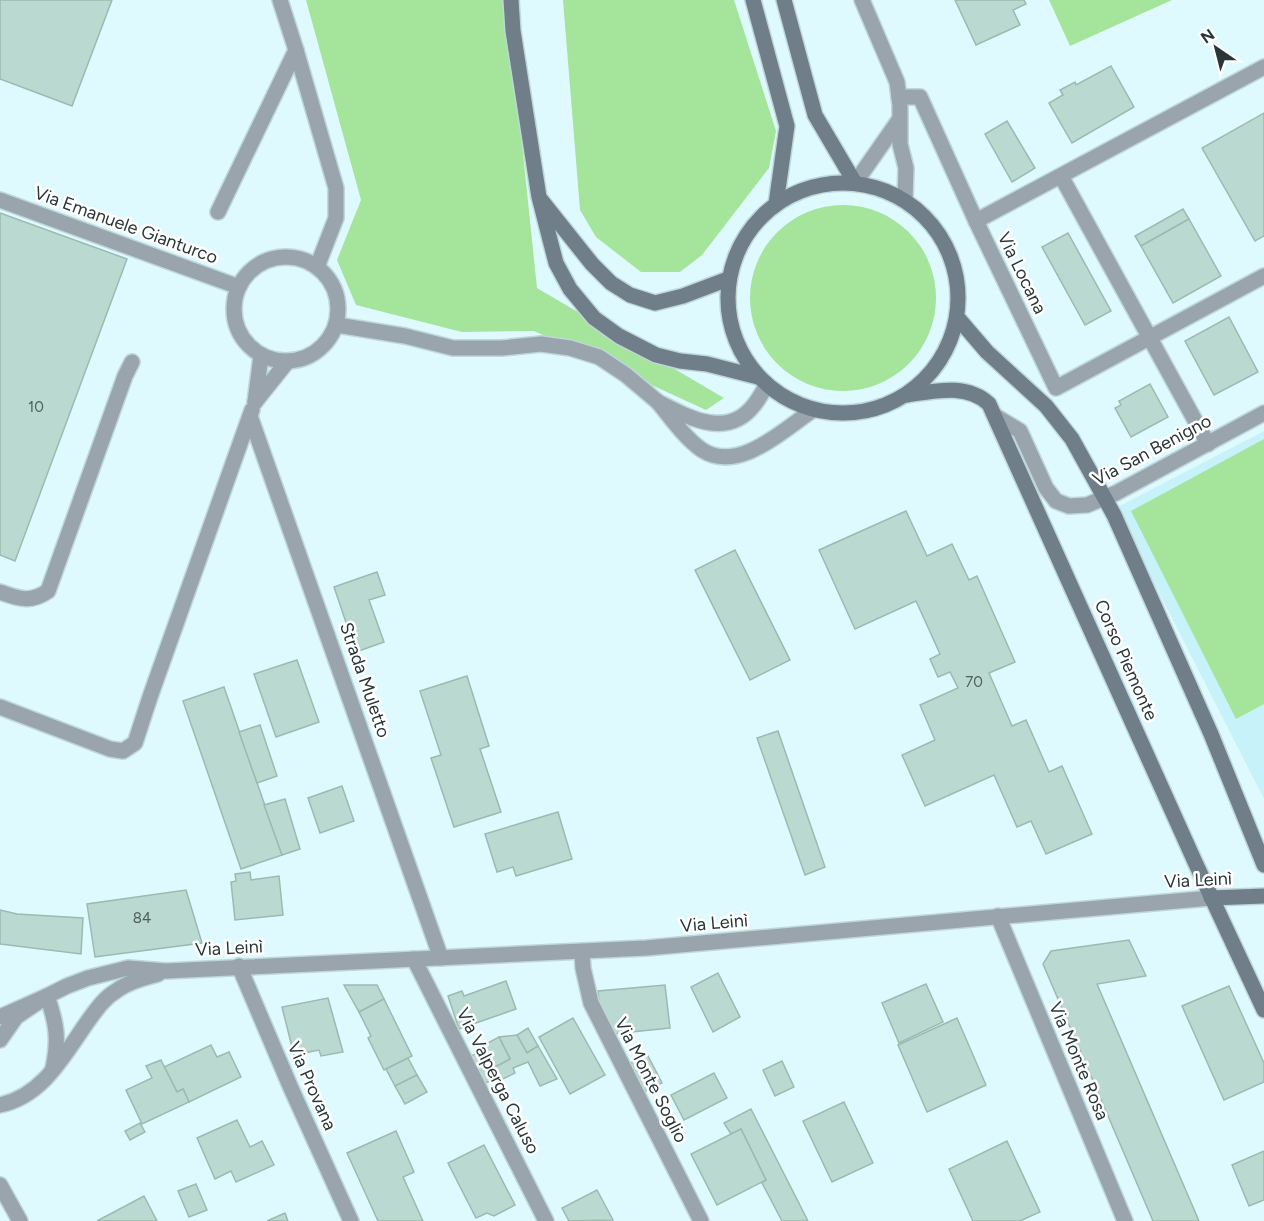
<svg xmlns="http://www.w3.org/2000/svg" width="1264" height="1221" viewBox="0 0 1264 1221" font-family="Figtree,sans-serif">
<rect width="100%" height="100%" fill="#dffafe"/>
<!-- built -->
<polygon fill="#c7f2f9" points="1264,431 1264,799 1116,508"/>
<!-- green -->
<g fill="#a4e49b">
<polygon points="306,0 507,0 537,288 724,398 706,410 534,331 462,332 356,305 337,260 361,200"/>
<polygon points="563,0 734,0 776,131 769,168 702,255 680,272 641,272 596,237 580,210"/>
<polygon points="1049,0 1172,0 1070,46"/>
<circle cx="843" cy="298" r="93"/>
<polygon points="1264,439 1264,704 1236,719 1131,511"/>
</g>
<!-- building -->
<g fill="#bad9d0" stroke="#9bbab0" stroke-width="1.5">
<polygon points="0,0 112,0 72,106 0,79"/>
<polygon points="955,0 1024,0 1026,4 1013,10 1020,25 976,45"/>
<polygon points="1111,66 1134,107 1072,143 1049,103 1063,95 1060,90 1075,82 1076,85"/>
<polygon points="1264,113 1264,236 1255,241 1202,148"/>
<polygon points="1007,121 1035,168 1012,182 985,134"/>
<polygon points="1183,209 1189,219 1141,246 1135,236"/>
<polygon points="0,213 127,259 15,561 0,555"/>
<polygon points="1189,219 1221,276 1173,303 1141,246"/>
<polygon points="1068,233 1111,311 1085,325 1042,247"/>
<polygon points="1229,317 1258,372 1214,395 1185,341"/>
<polygon points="1150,384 1168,417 1131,437 1115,408 1121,405 1119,401"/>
<polygon points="906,511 927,556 952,544 969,580 977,576 1015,662 989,673 1012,726 1026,720 1049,772 1062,766 1092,834 1046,854 1031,821 1017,827 994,775 925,806 902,755 935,740 920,705 958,688 950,672 938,677 930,659 940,654 916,601 855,629 819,550"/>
<polygon points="735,550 790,660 750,680 695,570"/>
<polygon points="377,572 385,595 369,600 384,642 356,652 334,587"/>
<polygon points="297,660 319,722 276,737 254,674"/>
<polygon points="467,676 489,746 480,749 501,812 454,827 431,758 441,755 420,691"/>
<polygon points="224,687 282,855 241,869 183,701"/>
<polygon points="260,725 277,776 257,783 239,732"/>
<polygon points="778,731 825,867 805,875 757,738"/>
<polygon points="342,786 354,821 320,833 308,798"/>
<polygon points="285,799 300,849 282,855 264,805"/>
<polygon points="558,812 572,859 516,876 513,867 497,872 485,834"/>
<polygon points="250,872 251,880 279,876 283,915 235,920 231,882 236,881 235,874"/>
<polygon points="186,890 202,943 95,957 87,904"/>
<polygon points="0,910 17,914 83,918 81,954 0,944"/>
<polygon points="1129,940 1146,976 1097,984 1199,1221 1153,1221 1043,964 1051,951"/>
<polygon points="718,973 740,1017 713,1032 691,987"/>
<polygon points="506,981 516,1009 459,1029 448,996 462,991 464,996"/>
<polygon points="926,984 943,1022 899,1043 882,1003"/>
<polygon points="344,985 377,985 384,999 359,1012"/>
<polygon points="665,985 670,1028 612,1034 600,1012 598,991"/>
<polygon points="1229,986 1264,1063 1264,1082 1224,1100 1182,1006"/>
<polygon points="328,998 343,1052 321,1056 319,1050 294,1055 282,1007"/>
<polygon points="384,999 412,1056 384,1070 368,1038 371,1036 359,1012"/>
<polygon points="573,1018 605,1075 570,1094 539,1037"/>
<polygon points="957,1018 986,1085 927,1112 898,1045"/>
<polygon points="528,1028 538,1046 527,1053 517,1035"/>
<polygon points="517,1035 527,1053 538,1046 557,1079 540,1086 528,1062 513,1068 515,1073 501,1080 495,1067 510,1059 499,1037"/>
<polygon points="499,1037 510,1059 495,1067 484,1045"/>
<polygon points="211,1045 217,1057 229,1052 241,1077 189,1102 183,1089 177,1092 164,1067"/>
<polygon points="483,1051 496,1079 485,1083 471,1056"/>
<polygon points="647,1054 662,1083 642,1093 627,1065"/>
<polygon points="408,1058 417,1075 395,1086 386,1069"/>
<polygon points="161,1060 177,1092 183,1089 189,1102 142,1124 126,1090 152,1078 146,1066"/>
<polygon points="782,1061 794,1087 775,1096 763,1070"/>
<polygon points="714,1073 727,1098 684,1120 671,1095"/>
<polygon points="417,1075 427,1092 405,1104 395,1086"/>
<polygon points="844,1102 873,1163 832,1182 803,1121"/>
<polygon points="751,1109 808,1221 782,1221 762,1183 766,1180 741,1129 731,1134 724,1123"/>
<polygon points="237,1120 250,1147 262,1141 274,1165 236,1182 231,1171 215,1179 197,1138"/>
<polygon points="140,1123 145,1132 130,1140 125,1131"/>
<polygon points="741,1129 766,1180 717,1205 691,1154"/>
<polygon points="396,1131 414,1172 403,1177 423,1221 378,1221 347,1153"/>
<polygon points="1007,1141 1040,1212 1020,1221 973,1221 949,1169"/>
<polygon points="484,1145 515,1205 494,1216 487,1213 476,1218 448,1163"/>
<polygon points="1264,1151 1264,1200 1249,1206 1232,1165"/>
<polygon points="196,1184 207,1210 189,1217 178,1191"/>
<polygon points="597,1190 613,1220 569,1221 562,1208"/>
<polygon points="144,1196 157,1221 97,1221"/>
<polygon points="285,1213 288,1221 267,1221"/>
</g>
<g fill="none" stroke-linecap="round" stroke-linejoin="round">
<defs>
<g id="lane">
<path d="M 0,592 C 19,599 31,603 48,591 L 125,376 L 132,362"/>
<polyline points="0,707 110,749 123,751 135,743 150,697 252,410"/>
</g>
<g id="street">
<polyline points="862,0 897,82 900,105 900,144 906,168 905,200"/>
<polyline points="296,50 336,188 336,218 317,267"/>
<polyline points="899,97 920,97 976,221 1056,388 1264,276"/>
<polyline points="1061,176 1208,444"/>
<polyline points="855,183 899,120"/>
<polyline points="0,200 239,287"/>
<polyline points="218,212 296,50 280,0"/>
<polyline points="976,221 1264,67"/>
<circle cx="286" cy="309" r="52"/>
<polyline points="337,325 405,336 453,348 502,348 541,344 570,348 599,357 626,375 658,402"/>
<path d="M 767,385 C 763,391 759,399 754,405 C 727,440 688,417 658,402 C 671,418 685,438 702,450 C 739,474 784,429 813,410"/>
<polyline points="255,402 287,362"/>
<polyline points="255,402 261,356"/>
<polyline points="250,416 441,958"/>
<polyline points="995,416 1020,431 1046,488 1056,501 1069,506 1087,505 1116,493 1264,413"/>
<polyline points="998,916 1125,1221"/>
<polyline points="582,952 583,968 591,1003 701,1221"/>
<polyline points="414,959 546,1221"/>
<polyline points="239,966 290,1086 351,1221"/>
<path d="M 0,1017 L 47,996 C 57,1024 59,1040 53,1068"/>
<polyline points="0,1040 16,1017 47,996 67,986 88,978 128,968 166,971 646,948 1211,898"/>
<path d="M 0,1105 C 43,1096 64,1055 88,1021 C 96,1010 104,998 116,991 C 128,982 144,978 158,974"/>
<polyline points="0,1185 20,1221"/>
</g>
<g id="secondary">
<polyline points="511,0 513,31 539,197 556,263 570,289 594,318 619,336 656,355 680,361 707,364 758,377"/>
<polyline points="753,0 787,126 776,204"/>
<polyline points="784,0 815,115 855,183"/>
<circle cx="843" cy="298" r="115"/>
<polyline points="541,200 592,264 611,283 630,295 655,303 683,296 728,279"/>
<polyline points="957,317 987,352 1046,406 1072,439 1114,515 1211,734 1264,865"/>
<path d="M 907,395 C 934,391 967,383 989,404 L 1195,862 L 1264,1010"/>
<polyline points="1211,898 1264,896"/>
</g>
</defs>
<!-- lane casing -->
<use href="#lane" stroke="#bed7da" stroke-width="18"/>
<!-- street casing -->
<use href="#street" stroke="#bed7da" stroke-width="18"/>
<!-- secondary casing -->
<use href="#secondary" stroke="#bed7da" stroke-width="18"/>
<!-- lane -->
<use href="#lane" stroke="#9aa4ac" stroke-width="15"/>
<!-- street -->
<use href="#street" stroke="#9aa4ac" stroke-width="15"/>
<!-- secondary -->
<use href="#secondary" stroke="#6f7e89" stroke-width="15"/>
</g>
<g text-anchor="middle" stroke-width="5" stroke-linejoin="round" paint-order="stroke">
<!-- number labels -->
<g font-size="15" fill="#4d5f5e">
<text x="36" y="412">10</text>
<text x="974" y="687">70</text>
<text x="142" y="923">84</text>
</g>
<!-- street labels -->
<g font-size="18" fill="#293638" stroke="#fff">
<text transform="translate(126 225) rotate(20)" y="6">Via Emanuele Gianturco</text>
<text transform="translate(1022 273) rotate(64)" y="6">Via Locana</text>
<text transform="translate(1152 450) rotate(-28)" y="6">Via San Benigno</text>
<text transform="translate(1126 660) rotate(66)" y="6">Corso Piemonte</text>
<text transform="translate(365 680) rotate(71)" y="6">Strada Muletto</text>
<text transform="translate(1198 880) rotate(-3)" y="6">Via Leinì</text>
<text transform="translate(714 923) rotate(-5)" y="6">Via Leinì</text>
<text transform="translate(229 948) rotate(-3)" y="6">Via Leinì</text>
<text transform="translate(1079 1061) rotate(67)" y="6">Via Monte Rosa</text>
<text transform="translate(651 1080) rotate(63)" y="6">Via Monte Soglio</text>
<text transform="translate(498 1081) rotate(63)" y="6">Via Valperga Caluso</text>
<text transform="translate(312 1086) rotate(66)" y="6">Via Provana</text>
</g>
</g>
<!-- north arrow -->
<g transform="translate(1216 48) rotate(325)" stroke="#ffffff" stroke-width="4.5" paint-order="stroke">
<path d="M0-4.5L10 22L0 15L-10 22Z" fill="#293638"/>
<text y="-9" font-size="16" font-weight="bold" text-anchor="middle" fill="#293638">N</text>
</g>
</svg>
